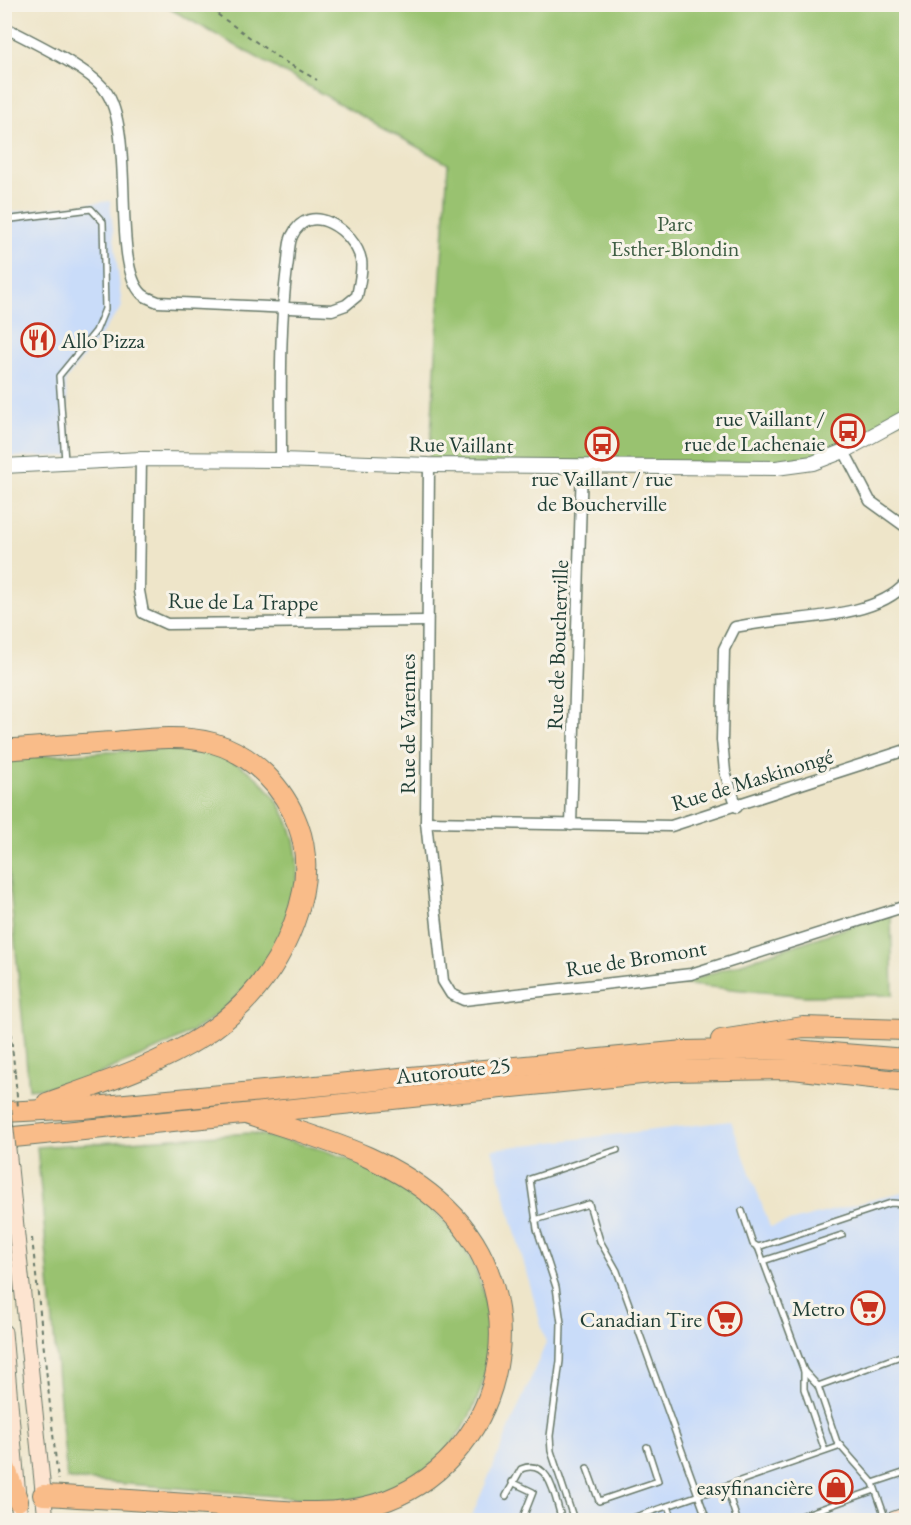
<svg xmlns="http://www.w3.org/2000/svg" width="911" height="1525" viewBox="0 0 911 1525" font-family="'EB Garamond',serif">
<rect width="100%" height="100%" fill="#f7f3e8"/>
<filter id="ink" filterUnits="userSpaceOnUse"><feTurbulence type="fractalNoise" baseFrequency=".0167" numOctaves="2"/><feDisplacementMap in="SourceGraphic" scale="12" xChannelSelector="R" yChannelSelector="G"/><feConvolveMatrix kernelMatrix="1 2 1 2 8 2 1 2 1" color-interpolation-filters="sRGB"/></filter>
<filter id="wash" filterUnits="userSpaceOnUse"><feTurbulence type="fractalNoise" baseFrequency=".008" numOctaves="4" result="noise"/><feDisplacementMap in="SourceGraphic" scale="24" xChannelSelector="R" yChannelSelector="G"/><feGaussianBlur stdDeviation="1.35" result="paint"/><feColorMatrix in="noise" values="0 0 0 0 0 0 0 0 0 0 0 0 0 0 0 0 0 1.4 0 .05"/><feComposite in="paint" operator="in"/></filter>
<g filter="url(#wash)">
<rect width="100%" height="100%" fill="#eee5c9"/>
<!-- built -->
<g fill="#c9dcf9">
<polygon points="110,201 122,307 65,381 72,456 5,457 4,213"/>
<polygon points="731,1121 770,1227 906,1191 906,1520 470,1520 546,1343 492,1149"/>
</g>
<!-- green -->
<g fill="#99c26f" stroke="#5c8052" stroke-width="1.5">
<polygon points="163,5 906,5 906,418 813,463 429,465 448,164"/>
<path d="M 178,748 C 190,750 203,750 214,754 C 283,775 313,850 290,916 C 279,948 255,979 231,1002 C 202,1032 150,1053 112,1068 C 100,1074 87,1081 74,1084 C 59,1087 44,1087 29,1089 L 5,835 L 4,758 Z"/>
<polygon points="891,913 893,995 806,996 679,984"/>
<path d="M 251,1133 C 320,1146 393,1166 443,1220 C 516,1299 500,1422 410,1482 C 389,1496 360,1498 336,1501 L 67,1479 L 37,1147 Z"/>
</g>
</g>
<g filter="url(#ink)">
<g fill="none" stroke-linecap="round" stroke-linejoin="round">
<defs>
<g id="service">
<polyline points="4,220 91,209 103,222 105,309 96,331 59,376 65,461"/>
<polyline points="742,1211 753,1244 758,1247"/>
<polyline points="535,1220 589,1204 600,1241 617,1271 707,1520"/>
<polyline points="763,1261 842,1235"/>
<polyline points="804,1371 818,1386"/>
<polyline points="825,1451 804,1389 804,1371 758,1247 891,1203 906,1204"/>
<polyline points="587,1468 599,1501 658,1481 647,1447"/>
<polyline points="512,1482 533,1492 522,1520"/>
<polyline points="873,1483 906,1472"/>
<polyline points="726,1486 737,1520"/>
<path d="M 506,1496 L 521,1469 C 551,1457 555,1500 562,1520"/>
<polyline points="668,1506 673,1520"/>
<polyline points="574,1520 551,1451 550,1436 560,1361 561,1323 556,1287 537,1229 530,1179 617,1150"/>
<polyline points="627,1520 841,1446"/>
<polyline points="789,1520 875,1490"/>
<polyline points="886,1520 873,1483 837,1442 818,1386 906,1354"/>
</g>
<g id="minor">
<path d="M 4,27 C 29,40 90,69 105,90 C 137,133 110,263 142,294 C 146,298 154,300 158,302 L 332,310 L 346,305 L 357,296 C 359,285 363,271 361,260 C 355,231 309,199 292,236 C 288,244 289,258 287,268 C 279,331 281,396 281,460"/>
<polyline points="844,451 870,501 906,527"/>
<polyline points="141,459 139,591 143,613 167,624 426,621"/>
<polyline points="429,465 426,822 443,981 451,994 464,1000 691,974 906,906"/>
<path d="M 737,807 L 725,772 L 722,740 L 724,649 L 735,627 C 783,616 873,622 906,583"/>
<polyline points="426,822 671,826 906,750"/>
<polyline points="571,825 582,466"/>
</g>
<polyline id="tertiary" points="4,466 141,459 281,460 429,465 776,468 813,463 844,451 906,417"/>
<g id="secondary">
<polyline points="10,1168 46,1520"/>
<polyline points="4,1332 20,1520"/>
<polyline points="892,1520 906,1515"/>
</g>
<g id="motorway">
<path d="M 4,750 C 41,747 77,744 113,742 C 146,739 181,734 213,743 C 252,754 284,787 298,825 C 310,857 306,891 294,923 C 252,1037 150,1066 47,1103"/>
<polyline points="721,1040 803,1027 906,1030"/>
<polyline points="4,1112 83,1108 684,1051 781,1049 906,1059"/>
<polyline points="4,1138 671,1071 793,1069 906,1082"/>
<polyline points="4,1464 18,1501"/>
<path d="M 43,1495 C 102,1498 161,1502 219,1506 C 271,1509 326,1519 376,1504 C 504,1464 542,1300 446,1208 C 390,1155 317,1138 246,1114"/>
</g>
</defs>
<!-- service casing -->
<use href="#service" stroke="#677868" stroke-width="8"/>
<!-- minor casing -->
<use href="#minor" stroke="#677868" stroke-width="13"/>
<!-- tertiary casing -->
<use href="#tertiary" stroke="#677868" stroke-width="16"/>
<!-- secondary casing -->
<use href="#secondary" stroke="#677868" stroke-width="17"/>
<!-- motorway casing -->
<use href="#motorway" stroke="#677868" stroke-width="22"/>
<!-- path -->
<g stroke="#677868" stroke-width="2" stroke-dasharray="4.5 4.5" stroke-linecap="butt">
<polyline points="203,4 280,59 317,80"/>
<polyline points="4,970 15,1074"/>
<polyline points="32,1238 58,1480"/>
<polyline points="61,1513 62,1520"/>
</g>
<!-- service -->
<use href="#service" stroke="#fff" stroke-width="5"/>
<!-- minor -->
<use href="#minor" stroke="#fff" stroke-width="10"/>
<!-- tertiary -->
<use href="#tertiary" stroke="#fff" stroke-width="14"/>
<!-- secondary -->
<use href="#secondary" stroke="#fde4d0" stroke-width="15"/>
<!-- motorway -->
<use href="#motorway" stroke="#f9bc89" stroke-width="20"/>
<defs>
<polyline id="secondary-bridge" points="4,1111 10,1168"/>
</defs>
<!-- secondary-bridge casing -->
<use href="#secondary-bridge" stroke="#677868" stroke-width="17" stroke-linecap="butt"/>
<!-- path-bridge -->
<polyline stroke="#677868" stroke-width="2" stroke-dasharray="4.5 4.5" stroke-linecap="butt" points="15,1074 18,1107"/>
<!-- secondary-bridge -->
<use href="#secondary-bridge" stroke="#fde4d0" stroke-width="15"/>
</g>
</g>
<!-- icons -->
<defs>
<symbol id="restaurant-ring" viewBox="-11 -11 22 22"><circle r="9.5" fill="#f7f3e8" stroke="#c8321e" stroke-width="1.5"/><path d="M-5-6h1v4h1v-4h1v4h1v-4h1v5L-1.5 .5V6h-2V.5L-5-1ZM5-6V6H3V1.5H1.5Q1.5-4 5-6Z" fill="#c8321e"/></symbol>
<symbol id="bus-ring" viewBox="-11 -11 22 22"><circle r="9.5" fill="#f7f3e8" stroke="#c8321e" stroke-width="1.5"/><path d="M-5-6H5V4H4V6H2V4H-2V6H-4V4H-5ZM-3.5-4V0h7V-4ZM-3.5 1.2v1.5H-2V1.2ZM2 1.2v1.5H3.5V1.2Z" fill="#c8321e"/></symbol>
<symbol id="supermarket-ring" viewBox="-11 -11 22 22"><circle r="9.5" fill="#f7f3e8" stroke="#c8321e" stroke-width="1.5"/><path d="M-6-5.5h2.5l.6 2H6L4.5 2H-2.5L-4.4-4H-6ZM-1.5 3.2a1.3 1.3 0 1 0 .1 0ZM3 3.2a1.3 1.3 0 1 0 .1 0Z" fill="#c8321e"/></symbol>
<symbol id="shop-ring" viewBox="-11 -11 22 22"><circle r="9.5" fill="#f7f3e8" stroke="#c8321e" stroke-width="1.5"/><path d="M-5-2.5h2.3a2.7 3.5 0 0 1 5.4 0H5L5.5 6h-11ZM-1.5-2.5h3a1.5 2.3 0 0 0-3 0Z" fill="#c8321e"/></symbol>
</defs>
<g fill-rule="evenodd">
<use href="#restaurant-ring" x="19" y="321" width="38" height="38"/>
<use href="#bus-ring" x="829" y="412" width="38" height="38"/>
<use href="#bus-ring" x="583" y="425" width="38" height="38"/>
<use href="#supermarket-ring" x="849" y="1289" width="38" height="38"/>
<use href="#supermarket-ring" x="706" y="1300" width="38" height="38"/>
<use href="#shop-ring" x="817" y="1468" width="38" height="38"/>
</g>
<g text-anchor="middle" stroke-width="6" stroke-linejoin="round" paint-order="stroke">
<!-- park labels -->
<g font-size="22" fill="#3e5e43" stroke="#f7f3e8">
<text x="675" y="231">Parc<tspan x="675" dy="25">Esther-Blondin</tspan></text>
</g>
<!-- poi labels -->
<g font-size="22" fill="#1f3d34" stroke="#f7f3e8" text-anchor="end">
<text x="61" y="348" text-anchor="start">Allo Pizza</text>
<text x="825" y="426">rue Vaillant /<tspan x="825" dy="25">rue de Lachenaie</tspan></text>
<text x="602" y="486" text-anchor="middle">rue Vaillant / rue<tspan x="602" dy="25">de Boucherville</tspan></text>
<text x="845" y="1316">Metro</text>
<text x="702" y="1327">Canadian Tire</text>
<text x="813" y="1495">easyfinancière</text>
</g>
<!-- street labels -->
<g font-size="22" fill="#1f3d34" stroke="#f7f3e8">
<text transform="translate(461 444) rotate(1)" y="8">Rue Vaillant</text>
<text transform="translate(243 601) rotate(1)" y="8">Rue de La Trappe</text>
<text transform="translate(557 645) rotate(-88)" y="8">Rue de Boucherville</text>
<text transform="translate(407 724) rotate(-90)" y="8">Rue de Varennes</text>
<text transform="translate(752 779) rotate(-17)" y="8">Rue de Maskinongé</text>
<text transform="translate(636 958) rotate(-9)" y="8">Rue de Bromont</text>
<text transform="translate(453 1070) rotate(-6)" y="8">Autoroute 25</text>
</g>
</g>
<!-- margin -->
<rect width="911" height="1525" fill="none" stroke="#f7f3e8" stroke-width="24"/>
</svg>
